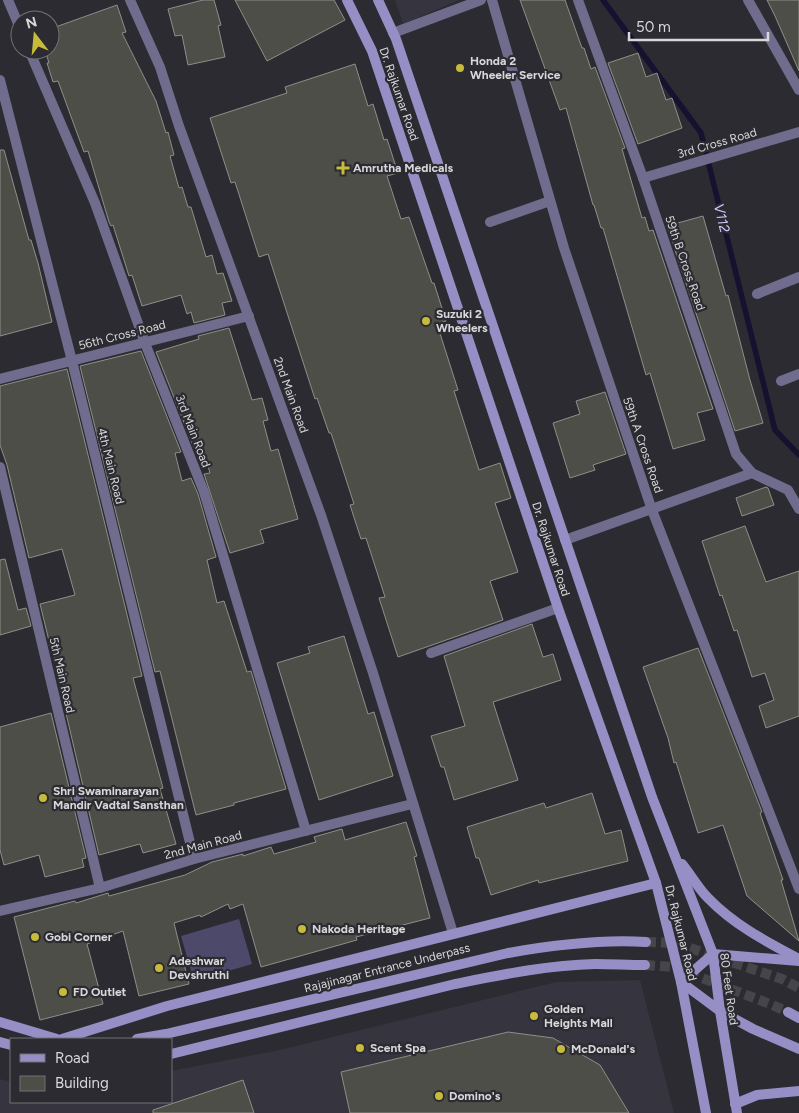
<svg xmlns="http://www.w3.org/2000/svg" width="799" height="1113" viewBox="0 0 799 1113" font-family="Figtree,sans-serif">
<rect width="100%" height="100%" fill="#2c2b31"/>
<!-- built -->
<g fill="#35343f">
<polygon points="395,0 459,0 403,24"/>
<polygon points="640,980 674,1113 0,1113 0,1079 11,1082 11,1102 171,1102 171,1071 280,1050 556,982"/>
</g>
<!-- green -->
<polygon fill="#4d496b" points="239,919 252,964 194,981 181,936"/>
<g fill="none" stroke-linecap="round" stroke-linejoin="round">
<!-- stream -->
<polyline stroke="#171130" stroke-width="5.5" points="603,0 701,133 775,430 799,455"/>
</g>
<!-- building -->
<g fill="#4e4e48" stroke="#8f8e88">
<polygon points="203,0 214,0 221,25 218,26 225,57 188,65 182,35 175,36 168,9"/>
<polygon points="235,0 334,0 345,20 267,61"/>
<polygon points="520,0 565,0 582,48 584,48 591,69 595,67 625,148 622,149 642,218 645,217 649,231 653,230 713,409 697,413 705,440 673,449 650,373 646,375 603,228 601,228 594,205 593,205 566,108 560,110"/>
<polygon points="767,0 799,0 799,71 775,16"/>
<polygon points="117,5 126,32 122,33 156,101 166,133 168,132 174,155 170,156 179,188 182,187 188,207 191,207 206,257 212,255 217,274 223,273 232,301 222,303 225,315 194,323 191,312 187,314 181,295 142,306 132,275 129,276 113,225 111,226 109,222 88,151 84,152 58,81 53,82 47,63 49,63 45,50 50,50 50,29"/>
<polygon points="638,53 646,77 657,73 666,100 672,98 682,128 638,144 608,63"/>
<polygon points="355,64 368,106 373,104 384,140 387,139 398,173 387,176 401,219 409,217 432,283 434,283 446,321 437,324 458,390 454,391 479,470 500,463 511,498 495,503 518,572 490,581 503,620 398,657 379,598 385,597 366,538 361,539 350,505 354,504 331,433 329,433 317,398 315,399 268,254 259,257 235,182 231,183 210,118 287,93 285,87"/>
<polygon points="0,150 4,150 29,240 31,240 38,263 52,322 0,336"/>
<polygon points="703,216 726,296 728,295 750,380 763,423 735,431 667,226"/>
<polygon points="229,328 252,400 262,398 268,420 263,421 271,451 278,449 298,519 260,530 264,543 230,553 204,474 210,473 202,446 194,448 156,352 199,339 198,336"/>
<polygon points="141,351 181,452 175,453 182,481 191,478 198,494 216,557 207,560 217,603 224,601 247,672 251,671 286,789 234,803 234,805 196,815 160,671 155,672 80,366"/>
<polygon points="67,369 142,676 133,678 163,788 160,789 176,844 143,853 140,844 99,855 65,709 62,696 66,695 59,668 58,668 50,645 40,604 75,595 62,549 29,558 7,465 0,445 0,386"/>
<polygon points="605,392 626,454 593,465 595,470 570,478 553,423 580,414 576,401"/>
<polygon points="766,487 768,488 774,505 742,516 736,498"/>
<polygon points="745,526 766,582 799,571 799,716 766,728 759,706 774,700 765,673 752,677 737,630 734,631 722,595 720,596 702,541"/>
<polygon points="5,559 18,610 26,608 31,626 0,635 0,560"/>
<polygon points="532,624 543,657 553,654 561,680 493,702 518,780 454,800 444,767 441,767 431,736 465,726 444,656"/>
<polygon points="344,636 368,714 374,712 393,776 319,800 277,663 310,653 308,647"/>
<polygon points="698,648 762,812 760,813 783,880 781,880 799,941 747,896 723,825 698,833 676,762 674,763 668,738 643,667"/>
<polygon points="51,713 86,858 82,859 84,867 45,877 39,855 4,865 0,850 0,727"/>
<polygon points="592,793 605,834 621,830 628,861 539,883 538,880 491,895 479,858 476,858 467,827 544,803 546,808"/>
<polygon points="406,822 417,856 414,857 430,918 356,937 357,940 261,967 243,904 230,909 228,904 201,917 200,915 174,923 189,984 139,996 123,931 87,944 103,1004 40,1020 14,917 75,901 76,903 108,893 109,896 185,875 212,862 243,854 243,856 271,847 274,854 316,842 314,837 342,829 345,840"/>
<polygon points="508,1032 553,1038 600,1065 629,1113 350,1113 341,1072"/>
<polygon points="243,1080 254,1113 153,1113 153,1110"/>
</g>
<g fill="none" stroke-linecap="round" stroke-linejoin="round">
<!-- secondary-tunnel -->
<g stroke="#46454a" stroke-width="10" stroke-dasharray="10 5" stroke-linecap="butt">
<polyline points="646,942 675,943 782,979 799,988"/>
<polyline points="645,965 673,967 770,1004 788,1012"/>
</g>
<!-- street -->
<g stroke="#6f6c8e" stroke-width="10">
<polyline points="8,0 20,28"/>
<polyline points="130,0 160,67 179,126 321,515 373,673 453,933"/>
<polyline points="492,0 564,248 652,510 799,889"/>
<polyline points="578,0 643,178 736,454 752,473 788,490 799,509"/>
<polyline points="748,0 799,90"/>
<polyline points="393,33 481,0"/>
<polyline points="29,50 95,203 145,343 204,492 306,831"/>
<polyline points="0,80 72,361 194,859"/>
<polyline points="643,178 799,132"/>
<polyline points="490,222 550,201"/>
<polyline points="757,294 799,277"/>
<polyline points="0,379 249,316"/>
<polyline points="781,381 799,374"/>
<polyline points="0,467 100,888"/>
<polyline points="565,540 752,473"/>
<polyline points="431,653 558,608"/>
<polyline points="0,911 100,888 194,859 412,804"/>
</g>
<!-- secondary -->
<g stroke="#968fc6" stroke-width="10">
<polyline points="347,0 372,51 558,608 656,883 681,982 706,1113"/>
<polyline points="378,0 396,39 652,797 713,954 720,1011 737,1113"/>
<path d="M 682,864 C 691,875 698,888 708,898 C 734,925 767,942 799,959"/>
<polyline points="681,982 720,1011 753,1029 799,1049"/>
<polyline points="681,982 713,954 799,961"/>
<polyline points="788,1012 799,1018"/>
<polyline points="0,1022 57,1039"/>
<polyline points="62,1039 167,1006 656,883"/>
<path d="M 137,1039 L 166,1034 L 508,953 C 553,945 599,939 646,942"/>
<polyline points="0,1042 11,1045"/>
<path d="M 171,1054 L 455,984 C 500,975 548,965 595,964 C 612,964 628,965 645,965"/>
<polyline points="735,1104 757,1095 799,1091"/>
</g>
</g>
<!-- markers -->
<g fill="#c8bb3b" stroke="#2c2b31" stroke-width="2">
<circle cx="460" cy="68" r="5"/>
<path d="M340.5 160.5h5v5h5v5h-5v5h-5v-5h-5v-5h5z"/>
<circle cx="426" cy="321" r="5"/>
<circle cx="43" cy="798" r="5"/>
<circle cx="302" cy="929" r="5"/>
<circle cx="35" cy="937" r="5"/>
<circle cx="159" cy="968" r="5"/>
<circle cx="63" cy="992" r="5"/>
<circle cx="534" cy="1016" r="5"/>
<circle cx="360" cy="1048" r="5"/>
<circle cx="561" cy="1049" r="5"/>
<circle cx="439" cy="1096" r="5"/>
</g>
<g text-anchor="middle" stroke-width="4.5" stroke-linejoin="round" paint-order="stroke">
<!-- poi labels -->
<g font-size="12" font-weight="bold" fill="#d8d8db" stroke="#2c2b31" text-anchor="start">
<text x="470" y="65">Honda 2<tspan x="470" dy="14">Wheeler Service</tspan></text>
<text x="353" y="172">Amrutha Medicals</text>
<text x="436" y="318">Suzuki 2<tspan x="436" dy="14">Wheelers</tspan></text>
<text x="53" y="795">Shri Swaminarayan<tspan x="53" dy="14">Mandir Vadtal Sansthan</tspan></text>
<text x="312" y="933">Nakoda Heritage</text>
<text x="45" y="941">Gobi Corner</text>
<text x="169" y="965">Adeshwar<tspan x="169" dy="14">Devshruthi</tspan></text>
<text x="73" y="996">FD Outlet</text>
<text x="544" y="1013">Golden<tspan x="544" dy="14">Heights Mall</tspan></text>
<text x="370" y="1052">Scent Spa</text>
<text x="571" y="1053">McDonald's</text>
<text x="449" y="1100">Domino's</text>
</g>
<!-- street labels -->
<g font-size="12" fill="#d8d8db" stroke="#2c2b31">
<text transform="translate(399 94) rotate(71)" y="4">Dr. Rajkumar Road</text>
<text transform="translate(717 143) rotate(-16)" y="4">3rd Cross Road</text>
<text transform="translate(685 263) rotate(71)" y="4">59th B Cross Road</text>
<text transform="translate(122 335) rotate(-14)" y="4">56th Cross Road</text>
<text transform="translate(291 395) rotate(70)" y="4">2nd Main Road</text>
<text transform="translate(193 431) rotate(69)" y="4">3rd Main Road</text>
<text transform="translate(643 445) rotate(71)" y="4">59th A Cross Road</text>
<text transform="translate(111 466) rotate(76)" y="4">4th Main Road</text>
<text transform="translate(551 549) rotate(72)" y="4">Dr. Rajkumar Road</text>
<text transform="translate(62 675) rotate(77)" y="4">5th Main Road</text>
<text transform="translate(203 845) rotate(-15)" y="4">2nd Main Road</text>
<text transform="translate(681 933) rotate(76)" y="4">Dr. Rajkumar Road</text>
<text transform="translate(387 968) rotate(-14)" y="4">Rajajinagar Entrance Underpass</text>
<text transform="translate(729 989) rotate(82)" y="4">80 Feet Road</text>
</g>
<!-- water labels -->
<g font-size="14" font-style="italic" fill="#d0cafe" stroke="#2c2b31">
<text transform="translate(722 218) rotate(76)" y="5">V112</text>
</g>
</g>
<!-- legend -->
<rect x="10" y="1038" width="162" height="65" fill="#2c2b31" stroke="#717075"/>
<rect x="20" y="1054" width="25" height="8" fill="#968fc6" stroke="#717075"/>
<text x="55" y="1063" font-size="15" fill="#d8d8db">Road</text>
<rect x="20" y="1076" width="25" height="15" fill="#4e4e48" stroke="#717075"/>
<text x="55" y="1088" font-size="15" fill="#d8d8db">Building</text>
<!-- north arrow -->
<g transform="translate(35 35) rotate(344)"><circle r="24" fill="#2c2b31" stroke="#717075"/>
<path d="M0-4L9 19L0 12L-9 19Z" fill="#c8bb3b"/>
<text y="-8" font-size="14" font-weight="bold" text-anchor="middle" fill="#d8d8db">N</text>
</g>
<!-- scale -->
<path d="M629 32v8h139v-8" fill="none" stroke="#d8d8db" stroke-width="2.5"/>
<text x="636" y="32" font-size="15" fill="#d8d8db" stroke="#2c2b31" stroke-width="4" paint-order="stroke">50 m</text>
</svg>
